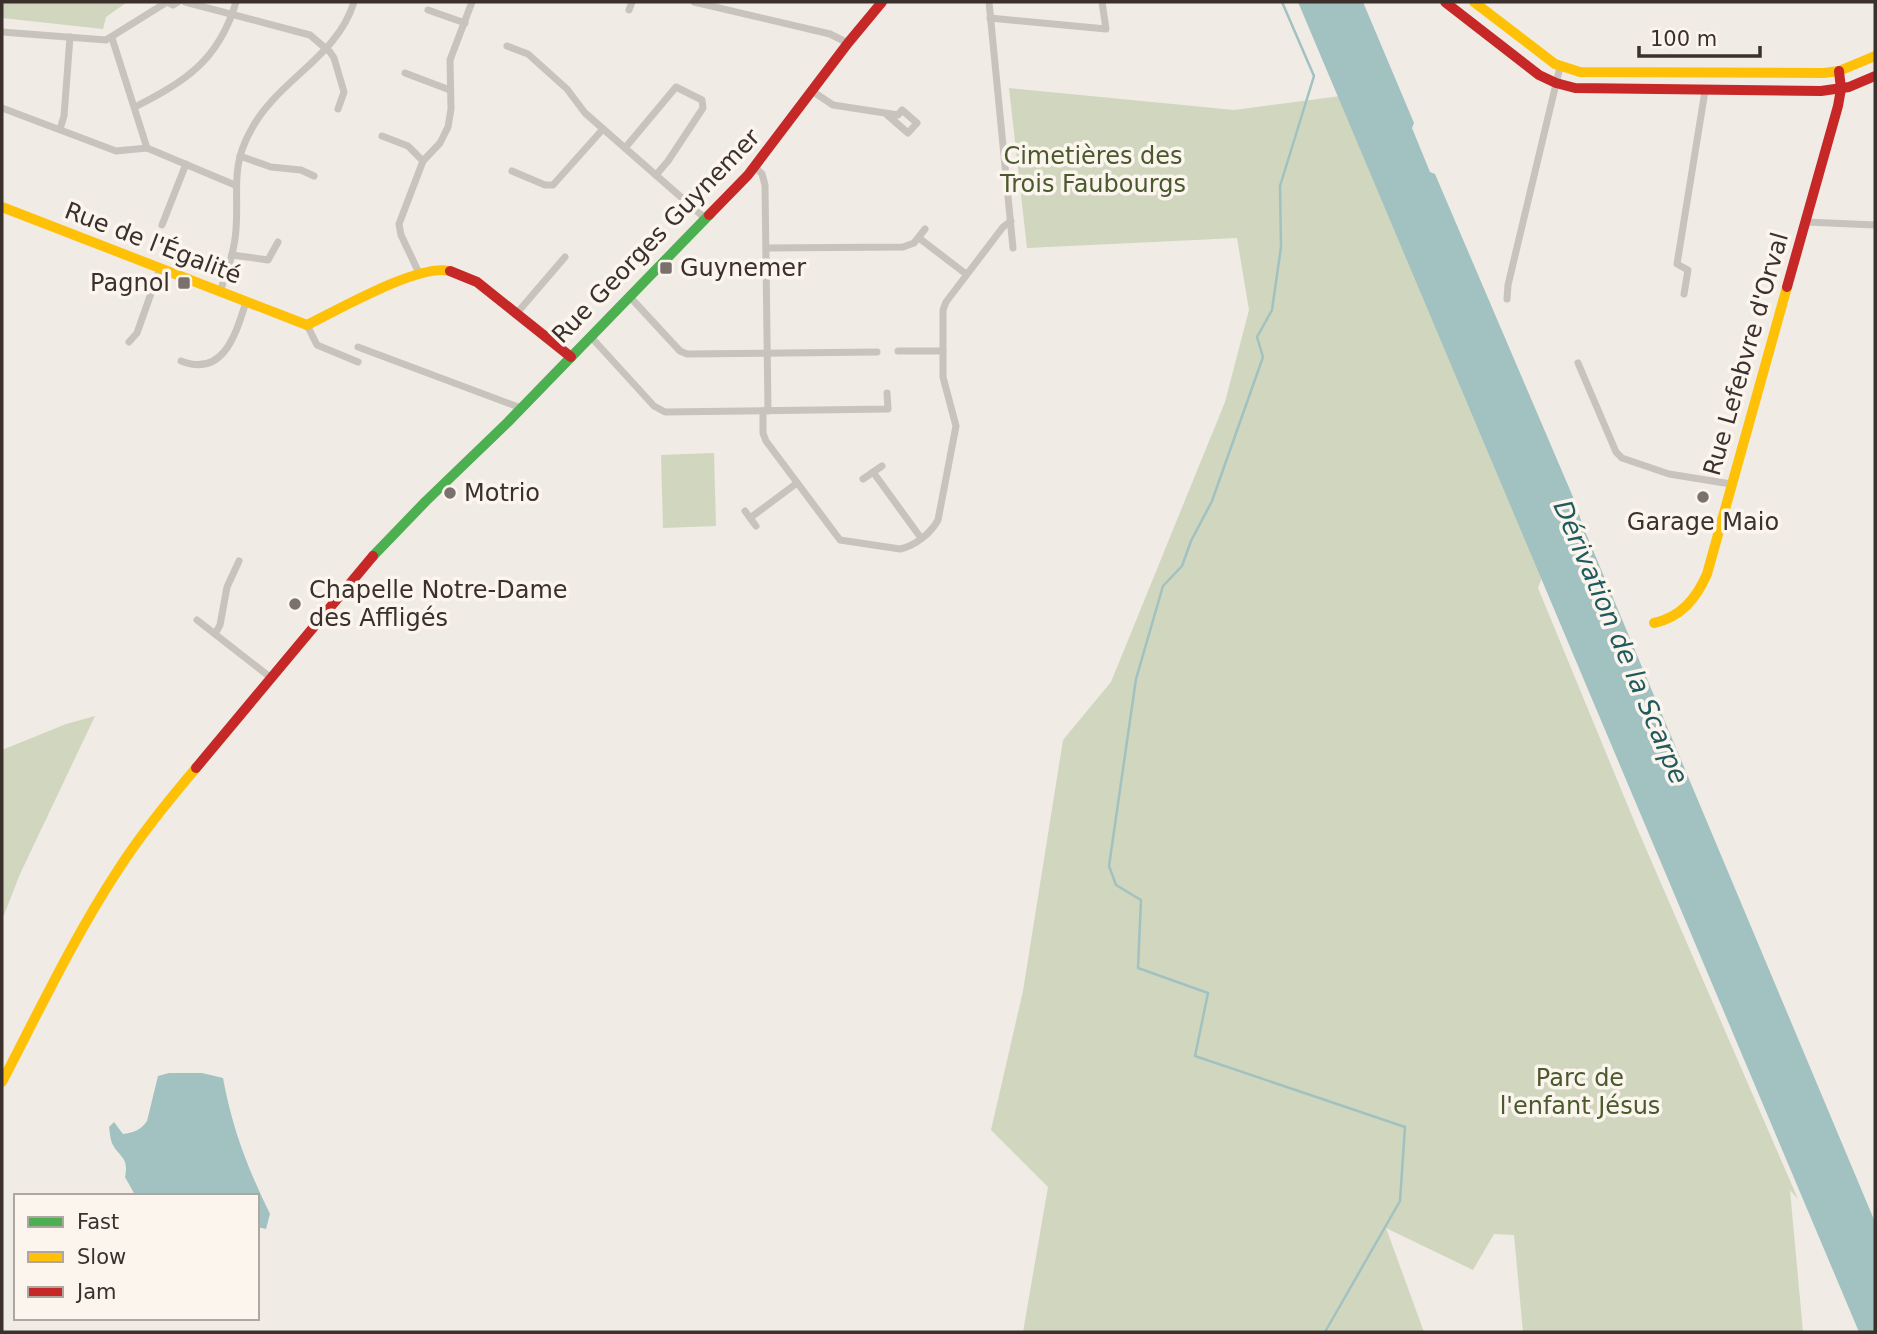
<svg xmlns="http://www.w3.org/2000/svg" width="1877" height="1334" viewBox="0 0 1877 1334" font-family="'DejaVu Sans',sans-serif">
<rect width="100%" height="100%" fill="#f0ebe5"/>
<!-- green -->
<g fill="#d1d6bf">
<polygon points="2,2 127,2 106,17 103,29 2,18"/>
<polygon points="1009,88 1234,110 1386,90 1565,519 1538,588 1637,828 1798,1199 1790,1190 1803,1332 1523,1332 1514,1235 1494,1234 1473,1270 1386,1228 1424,1332 1023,1332 1048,1187 991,1130 1023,991 1063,740 1111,682 1225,402 1249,310 1237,238 1027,248"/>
<polygon points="714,453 716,526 663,528 661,455"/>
<polygon points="95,716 20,874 2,920 2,750 66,724"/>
</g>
<!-- water -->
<g fill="#a1c2c1">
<polygon points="1298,2 1363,2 1414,123 1412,128 1430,172 1435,174 1576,504 1582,524 1875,1222 1875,1332 1859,1332"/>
<path d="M 169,1073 L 202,1073 L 223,1078 C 232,1128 248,1169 270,1214 L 266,1229 L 257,1227 L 257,1196 L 135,1195 L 125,1177 C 129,1157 120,1158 113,1145 C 110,1140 110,1132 109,1127 L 114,1122 L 123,1134 C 133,1133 141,1130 147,1121 L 158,1076 Z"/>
</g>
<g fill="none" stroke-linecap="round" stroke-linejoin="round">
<!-- stream -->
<polyline stroke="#a1c2c1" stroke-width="2.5" points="1282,2 1314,76 1280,186 1281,247 1272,310 1257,337 1263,357 1212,501 1191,541 1182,566 1163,586 1136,679 1109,866 1116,885 1141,900 1138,968 1208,993 1195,1056 1405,1127 1400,1201 1325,1332"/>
<!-- street -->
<g stroke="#c9c3be" stroke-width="7">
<polyline points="167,2 173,5 178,2"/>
<polyline points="185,2 310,35 330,52 334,58 344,92 338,109"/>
<polyline points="694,2 830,34 848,43"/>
<polyline points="989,2 1013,248"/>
<polyline points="428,10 465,23"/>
<polyline points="629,10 632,2"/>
<polyline points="990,18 1106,29 1102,2"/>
<polyline points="2,32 106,40 167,2"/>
<polyline points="112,38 147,148"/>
<polyline points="507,46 528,54 567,89 585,113 706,219"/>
<polyline points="405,73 450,90"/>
<polyline points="812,91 833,105 898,115 902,110 917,123 908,133 885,113"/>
<path d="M 135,107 C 186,81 219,60 236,2"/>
<polyline points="2,108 116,151 147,148 235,185"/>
<polyline points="60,129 64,116 70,37"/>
<polyline points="382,136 408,146 423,161"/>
<polyline points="625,148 676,87 702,100 703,108 668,161 656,175"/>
<polyline points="240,156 271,167 301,170 314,176"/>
<polyline points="755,167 762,174 765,185 768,411"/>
<polyline points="512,171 545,185 553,185 603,129"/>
<polyline points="1806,222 1875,225"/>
<polyline points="162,225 186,164"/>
<polyline points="919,238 966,274"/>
<polyline points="766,248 903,247 914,243 925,229"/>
<polyline points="232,255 268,260 278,242"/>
<polyline points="419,273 401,235 399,224 423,161 440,143 448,127 451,109 450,60 472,2"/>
<path d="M 220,292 C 227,271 235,250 236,229 C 239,191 230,167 251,130 C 277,80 337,58 354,2"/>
<polyline points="1684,294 1688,270 1677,264 1705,91"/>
<polyline points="630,297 680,351 687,354 877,352"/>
<polyline points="1507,299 1508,285 1560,67"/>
<polyline points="517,313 565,257"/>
<polyline points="307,325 317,345 358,362"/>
<polyline points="591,337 654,406 665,412 888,409 887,393"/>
<polyline points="129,342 137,333 160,268"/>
<polyline points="358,347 521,408"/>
<polyline points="898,351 943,351"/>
<path d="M 181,361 C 224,378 236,333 246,302"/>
<polyline points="1578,363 1616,452 1622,458 1669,474 1731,484"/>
<path d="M 763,411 L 763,433 L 766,441 L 840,540 L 900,549 C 915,546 931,533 938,520 L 956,426 L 943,377 L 943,310 L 946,302 L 1003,227 L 1011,221"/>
<polyline points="873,472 921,538"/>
<polyline points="863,479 882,466"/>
<polyline points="745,511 756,526"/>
<polyline points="750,518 797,483"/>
<polyline points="197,620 270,677"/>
<polyline points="215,634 220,625 227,587 239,561"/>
</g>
<!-- fast -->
<polyline stroke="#4caf50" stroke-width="10" points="373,556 426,501 508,422 709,215"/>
<!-- slow -->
<g stroke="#ffc107" stroke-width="10">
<polyline points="1474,2 1555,64 1580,72 1824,73 1839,71 1875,56"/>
<path d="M 2,207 L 307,325 C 338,310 419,263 450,271"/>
<path d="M 1654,623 C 1681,617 1696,599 1707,574 L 1787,287"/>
<path d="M 2,1082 C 39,1011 74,937 118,870 C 141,834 168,801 196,768"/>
</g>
<!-- jam -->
<g stroke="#c62828" stroke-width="10">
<polyline points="1445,2 1539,75 1556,83 1575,88 1821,91 1849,87 1875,76"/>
<polyline points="709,215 748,175 848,43 882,2"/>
<polyline points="450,271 477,282 571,357"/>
<polyline points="1787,287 1838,106 1841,89 1839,71"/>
<polyline points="196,768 373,556"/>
</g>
</g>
<!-- markers -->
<g fill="#7a716c" stroke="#fbf5ee" stroke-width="2.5">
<rect x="659" y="261" width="14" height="14" rx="3.5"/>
<rect x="177" y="276" width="14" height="14" rx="3.5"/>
<circle cx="450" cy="493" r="7"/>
<circle cx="1703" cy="497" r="7"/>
<circle cx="295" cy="604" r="7"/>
</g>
<g text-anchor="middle" stroke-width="7" stroke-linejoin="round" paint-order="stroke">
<!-- park labels -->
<g font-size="24" fill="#4a5a2e" stroke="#fbf5ee">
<text x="1093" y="164">Cimetières des<tspan x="1093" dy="28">Trois Faubourgs</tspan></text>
<text x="1580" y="1086">Parc de<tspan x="1580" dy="28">l'enfant Jésus</tspan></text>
</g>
<!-- street labels -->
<g font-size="24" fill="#3b302b" stroke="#fbf5ee">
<text transform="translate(656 236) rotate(-46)" y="8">Rue Georges Guynemer</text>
<text transform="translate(153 243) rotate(21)" y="8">Rue de l'Égalité</text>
<text transform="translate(1746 354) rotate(-74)" y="8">Rue Lefebvre d'Orval</text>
</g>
<!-- poi labels -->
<g font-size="24" fill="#3b302b" stroke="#fbf5ee" text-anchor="start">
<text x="680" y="276">Guynemer</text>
<text x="170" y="291" text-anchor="end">Pagnol</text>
<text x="464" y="501">Motrio</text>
<text x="1703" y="530" text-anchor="middle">Garage Maio</text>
<text x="309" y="598">Chapelle Notre-Dame<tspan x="309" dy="28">des Affligés</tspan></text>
</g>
<!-- water labels -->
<g font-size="26" font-style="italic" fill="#1f5a5e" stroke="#fbf5ee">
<text transform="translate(1621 642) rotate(67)" y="9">Dérivation de la Scarpe</text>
</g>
</g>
<!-- border -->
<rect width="1877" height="1334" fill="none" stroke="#3b302b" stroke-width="7"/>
<!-- legend -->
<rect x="14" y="1194" width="245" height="126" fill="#fbf5ee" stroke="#aea6a0" stroke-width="2"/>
<rect x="28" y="1217" width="35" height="10" fill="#4caf50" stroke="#aea6a0" stroke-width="2"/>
<text x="77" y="1229" font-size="21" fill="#3b302b">Fast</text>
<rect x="28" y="1252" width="35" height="10" fill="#ffc107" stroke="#aea6a0" stroke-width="2"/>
<text x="77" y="1264" font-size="21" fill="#3b302b">Slow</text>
<rect x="28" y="1287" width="35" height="10" fill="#c62828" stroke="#aea6a0" stroke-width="2"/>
<text x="77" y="1299" font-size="21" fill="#3b302b">Jam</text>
<!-- scale -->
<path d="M1639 46v10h121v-10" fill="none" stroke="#3b302b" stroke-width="3.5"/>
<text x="1650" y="46" font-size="21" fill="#3b302b" stroke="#fbf5ee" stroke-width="5" paint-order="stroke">100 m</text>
</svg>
